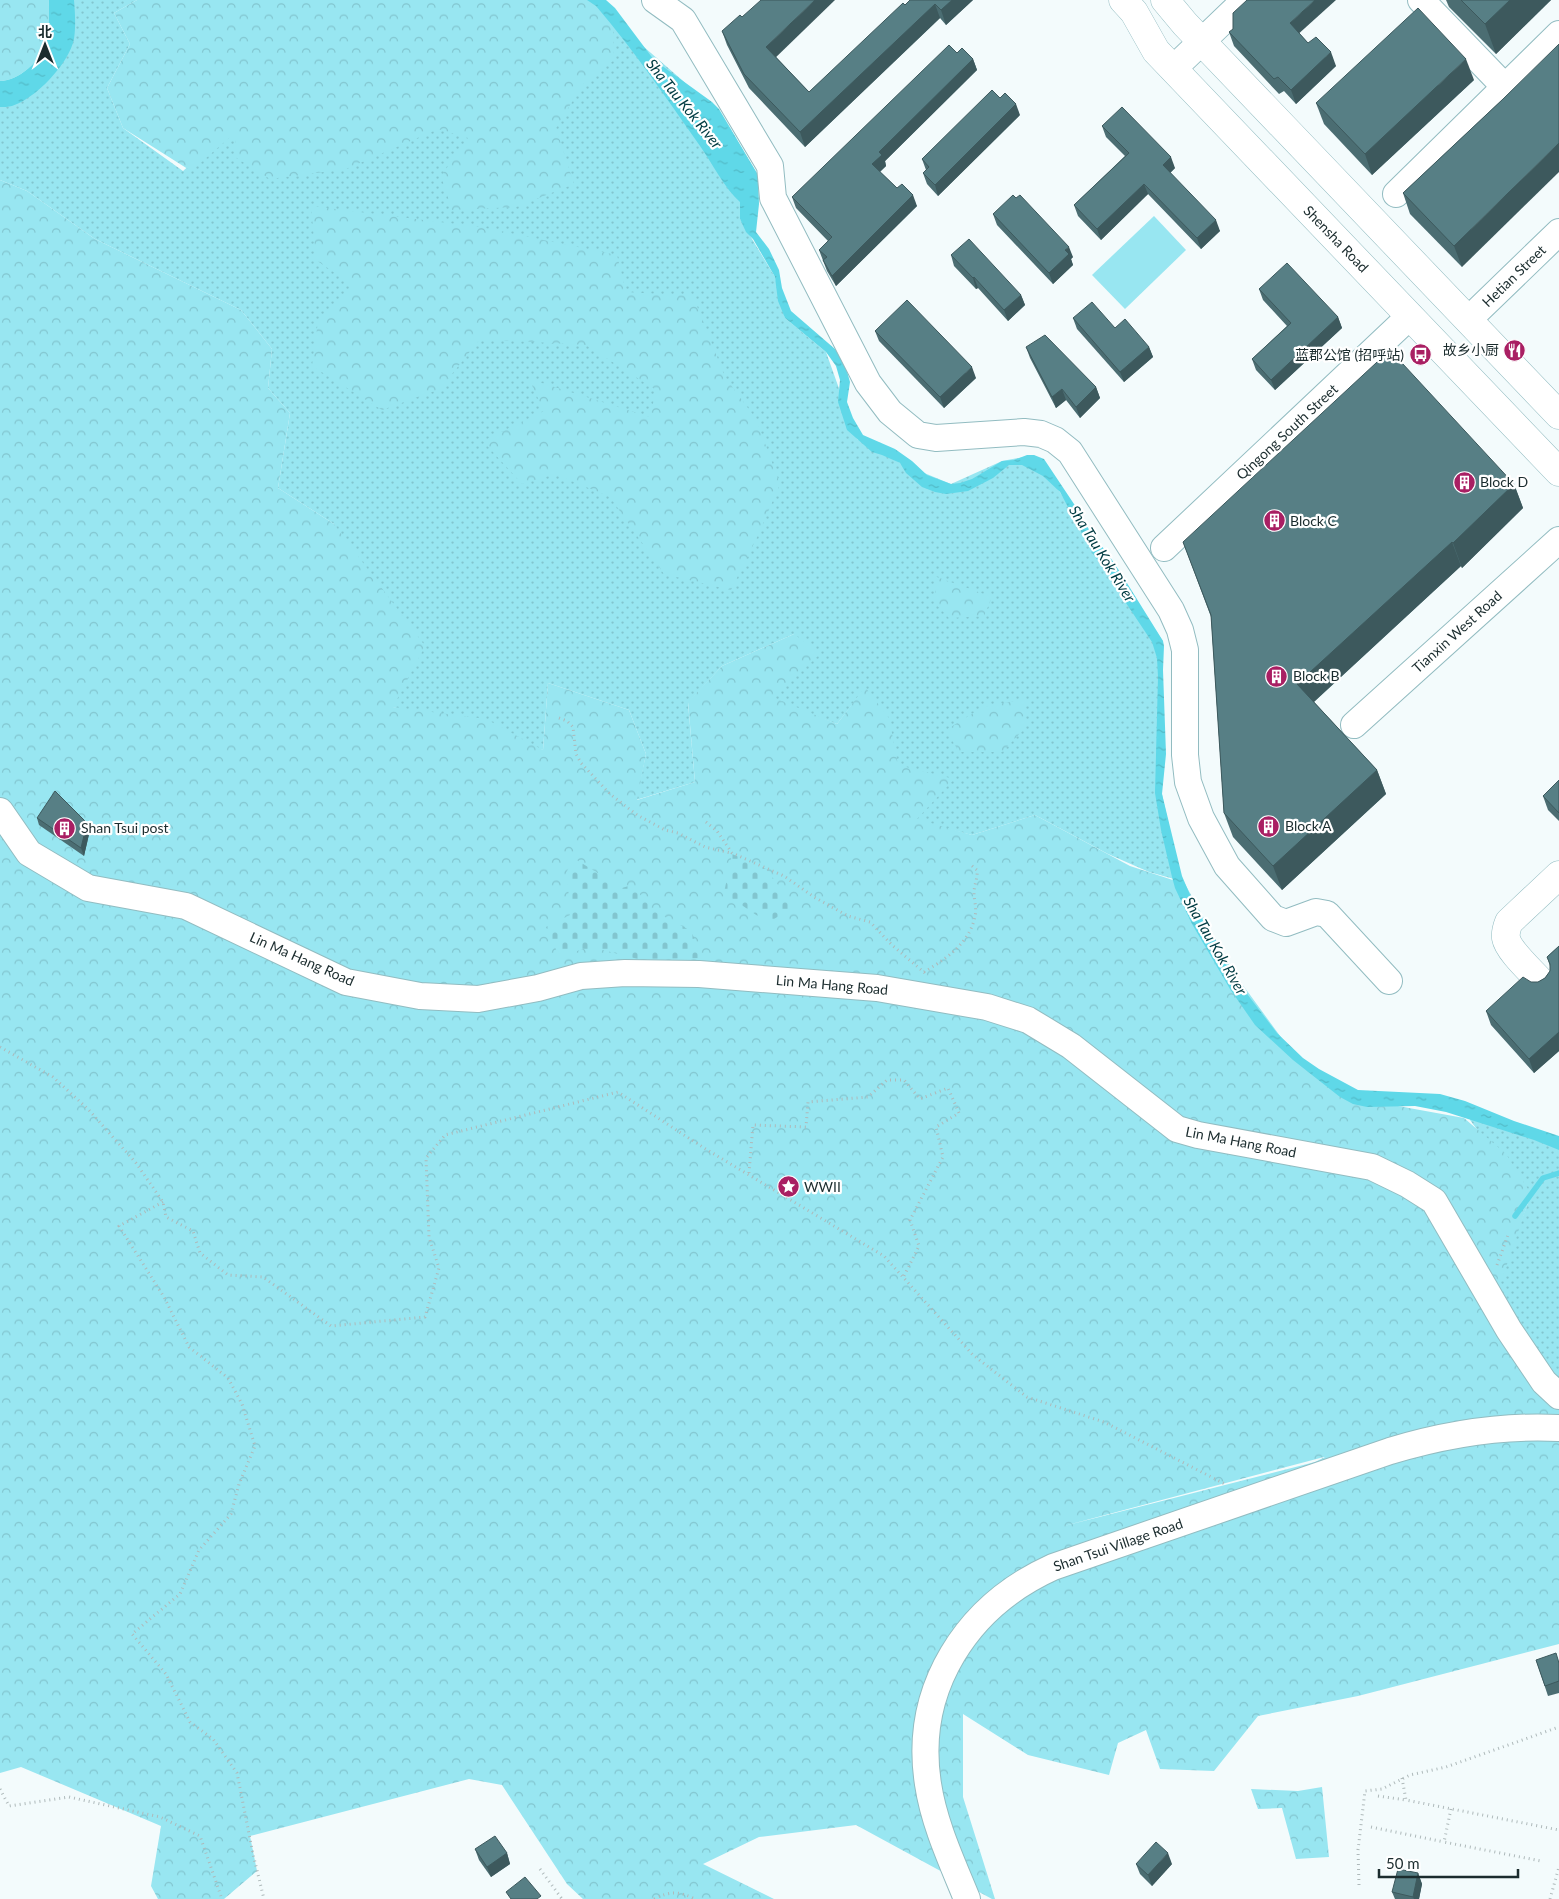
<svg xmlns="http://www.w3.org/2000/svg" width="1559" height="1899" viewBox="0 0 1559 1899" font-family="Lato,'Noto Sans SC',sans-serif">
<defs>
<pattern id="grass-dots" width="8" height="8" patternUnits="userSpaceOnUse" patternTransform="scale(1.25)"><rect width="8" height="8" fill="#98e6f1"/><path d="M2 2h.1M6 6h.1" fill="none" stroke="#82c5cf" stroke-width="1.8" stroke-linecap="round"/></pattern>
<pattern id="forest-crowns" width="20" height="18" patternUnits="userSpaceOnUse" patternTransform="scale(1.25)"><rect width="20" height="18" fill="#98e6f1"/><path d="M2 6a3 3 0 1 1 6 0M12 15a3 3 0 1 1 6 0" fill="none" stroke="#82c5cf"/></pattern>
<pattern id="cemetery-stones" width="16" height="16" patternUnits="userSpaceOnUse" patternTransform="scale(1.25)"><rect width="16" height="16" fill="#98e6f1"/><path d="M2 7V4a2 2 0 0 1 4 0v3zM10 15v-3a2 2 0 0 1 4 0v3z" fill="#82c5cf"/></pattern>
<pattern id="water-ripples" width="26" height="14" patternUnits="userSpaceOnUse" patternTransform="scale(1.25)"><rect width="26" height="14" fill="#5fd8e8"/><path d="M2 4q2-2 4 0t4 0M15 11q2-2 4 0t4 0" fill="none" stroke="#52bac7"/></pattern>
</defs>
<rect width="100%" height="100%" fill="#f3fbfc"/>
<!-- grass -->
<g fill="url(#grass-dots)">
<polygon points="74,0 137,0 114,13 130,44 107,88 123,128 183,171 375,0 613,20 682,80 726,122 758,175 740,219 775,277 785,318 826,352 857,439 900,463 951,484 1002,461 1034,455 1163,641 1158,677 1162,794 1181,881 1149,872 1108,854 1035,815 972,835 909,819 893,769 862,692 837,724 766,698 794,634 722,666 688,703 695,782 636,800 646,754 629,710 548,683 543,750 393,707 334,524 278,488 290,413 268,388 272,349 241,310 95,239 27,191 0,180 0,106 21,102"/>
<polygon points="1474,1111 1559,1144 1559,1394 1492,1300 1529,1200 1470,1120"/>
</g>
<!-- forest -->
<g fill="url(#forest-crowns)" fill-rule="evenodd">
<path d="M 0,0 L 49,0 C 48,13 50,31 46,43 C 40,61 19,81 0,81 Z"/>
<polygon points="137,0 591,0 613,20 614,60 583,84 556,128 574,184 516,207 452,210 441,176 468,138 438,129 346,169 270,179 235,157 236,132 191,171 123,128 107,88 130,44 114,13"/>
<path d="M 0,180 L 27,191 L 95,239 L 241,310 L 272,349 L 268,388 L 290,413 L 278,488 L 334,524 L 425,646 L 393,707 L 486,719 L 543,750 L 548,683 L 629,710 L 646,754 L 637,800 L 695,782 L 688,702 L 722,666 L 794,634 L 820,654 L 772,697 L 837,724 L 865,687 L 889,718 L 898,765 L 954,779 L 917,819 L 972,835 L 1035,815 L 1130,866 L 1185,884 L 1234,973 L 1294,1055 L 1365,1100 L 1464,1118 L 1506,1154 L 1531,1194 L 1503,1276 L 1490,1298 L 1509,1330 L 1559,1372 L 1559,1644 L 1358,1696 L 1258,1716 L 1214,1771 L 1160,1769 L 1146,1730 L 1118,1743 L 1109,1775 L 1028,1755 L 963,1714 L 963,1797 L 995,1899 L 992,1899 L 856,1825 L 759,1837 L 703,1864 L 774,1899 L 583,1899 L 567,1884 L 502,1785 L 469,1779 L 250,1836 L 257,1871 L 224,1899 L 158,1899 L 151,1886 L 161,1826 L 21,1767 L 0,1773 ZM 1325,1457 L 1315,1462 L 1060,1527 L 1324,1457 Z"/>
<polygon points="311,206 480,227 617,255 626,292 693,296 725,377 756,419 780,484 759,533 731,590 664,574 610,497 555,474 522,484 483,441 544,411 529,379 650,417 656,390 586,345 480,339 440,389 382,410 312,366 318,321 354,286 316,260"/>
<polygon points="934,576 992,597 984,616 949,618 936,604"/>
<polygon points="1024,699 1026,727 1002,752 959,752 946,730 983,707"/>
<polygon points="1322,1787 1329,1857 1296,1859 1282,1808 1258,1809 1251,1789 1298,1791"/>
</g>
<!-- cemetery -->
<g fill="url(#cemetery-stones)">
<polygon points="732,854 766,869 794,906 768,923 724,893"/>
<polygon points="572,859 575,859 622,888 632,885 654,911 691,931 703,958 638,959 599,949 584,949 559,956 546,927 570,915 567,871 571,865"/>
</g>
<!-- garden -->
<polygon fill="#98e6f1" points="1154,216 1186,250 1125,309 1092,275"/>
<!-- water -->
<g fill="url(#water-ripples)">
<path d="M 49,0 L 74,0 C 75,12 76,27 74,39 C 69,64 35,99 12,106 C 8,107 4,107 0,107 L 0,81 C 19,81 40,61 46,43 C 50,31 48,13 49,0 Z"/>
<path d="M 587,0 L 606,0 L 615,8 L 654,60 L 712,102 L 719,109 L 758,175 L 759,204 L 756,232 L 769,249 L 779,270 L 782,288 L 791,311 L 835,349 L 845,364 L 850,382 L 847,402 L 853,418 L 863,435 L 895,449 L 912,461 L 927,475 L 951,484 L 960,483 L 972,479 L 1002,461 L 1014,460 L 1027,455 L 1034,455 L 1044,459 L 1080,513 L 1093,537 L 1106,551 L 1122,575 L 1163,641 L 1164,646 L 1163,670 L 1166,754 L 1162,794 L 1182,876 L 1197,911 L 1211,932 L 1241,986 L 1277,1033 L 1303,1058 L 1319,1069 L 1358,1090 L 1440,1094 L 1465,1101 L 1514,1121 L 1559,1136 L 1559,1150 L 1534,1140 L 1446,1112 L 1415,1106 L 1367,1107 L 1353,1104 L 1340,1097 L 1293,1060 L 1255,1025 L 1230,989 L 1192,924 L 1175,888 L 1172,877 L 1161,830 L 1155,793 L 1158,677 L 1157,658 L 1152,642 L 1092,552 L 1060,492 L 1043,476 L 1022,465 L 1009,465 L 993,478 L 968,491 L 946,494 L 935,492 L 922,487 L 906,473 L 900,463 L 882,455 L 872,452 L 847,430 L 838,402 L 840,380 L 836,366 L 826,352 L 785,318 L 778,301 L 775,277 L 753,239 L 746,232 L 740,219 L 740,202 C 725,189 712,163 700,146 C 666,98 634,50 596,6 Z"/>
</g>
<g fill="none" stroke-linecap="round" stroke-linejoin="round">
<!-- stream -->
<polyline stroke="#5fd8e8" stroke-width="5.5" points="1515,1216 1543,1178 1559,1173"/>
<defs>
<g id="minor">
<polyline points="655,0 683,20 770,166 773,198 868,383 890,412 918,435 936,438 1024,432 1041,434 1055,440 1070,452 1171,610 1180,630 1185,650 1185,755 1188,782 1201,818 1227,866 1273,918 1286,923 1316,912 1327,914 1389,981"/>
<polyline points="1421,0 1505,87"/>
<polyline points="1173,69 1245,0"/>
<polyline points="1396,194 1559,34"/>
<polyline points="1468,320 1559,232"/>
<polyline points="1164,548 1410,316"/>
<polyline points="1354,725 1559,540"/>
<polyline points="0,811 29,853 88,888 186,906 346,982 420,996 478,999 538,988 581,976 625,973 699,974 877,988 987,1007 1028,1020 1071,1046 1177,1129 1198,1135 1372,1167 1407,1184 1434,1201 1509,1330 1544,1382 1559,1396"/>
<path d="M 967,1899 C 952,1862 934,1824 928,1784 C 913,1688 967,1606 1053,1567 L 1390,1451 C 1446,1434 1501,1425 1559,1428"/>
</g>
<g id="major">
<polyline points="1123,0 1134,12 1156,51 1559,472"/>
<polyline points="1165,0 1185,24 1559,415"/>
<path d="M 1540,981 C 1531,971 1508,950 1506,938 C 1505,932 1507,927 1509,922 L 1559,875"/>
</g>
</defs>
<!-- minor casing -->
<use href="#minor" stroke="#92bcc1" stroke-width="28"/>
<!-- major casing -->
<use href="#major" stroke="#92bcc1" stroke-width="29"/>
<!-- path -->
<g stroke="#aeb9ba" stroke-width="3" stroke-dasharray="1 4" stroke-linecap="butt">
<polyline points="559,718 567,721 573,727 576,754 581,763 610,794 637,815 665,830 678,833 705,847 731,853"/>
<polyline points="706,822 717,831 732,853 784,876 814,897 848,916 870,922 892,945 926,974"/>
<path d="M 924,972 C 946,959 970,943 975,916 C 977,909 974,900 974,893 C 974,885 978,878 977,870 L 971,865"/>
<polyline points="0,1047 53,1077 88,1109 136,1163 163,1202 166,1217 193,1231 200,1253 228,1275 263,1277 331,1326 425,1317 439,1268 429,1237 426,1158 445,1135 618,1092 704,1148 884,1256 973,1355 1027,1397 1104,1422 1225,1484"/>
<polyline points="749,1173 753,1125 806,1127 808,1102 868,1097 887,1080 904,1080 920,1099 948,1088 959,1113 936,1127 943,1157 910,1220 919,1246 904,1276"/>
<polyline points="163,1202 119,1226 164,1297 189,1347 228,1378 242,1404 255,1446 239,1484 231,1514 199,1550 180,1594 132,1634 166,1674 190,1722 213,1739 237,1773 253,1854 264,1899"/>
<polyline points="1497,1265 1508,1235"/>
<polyline points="1402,1778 1406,1800 1559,1830"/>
<polyline points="0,1789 9,1806 69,1797 160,1817 200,1836 222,1899"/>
<polyline points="1378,1796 1406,1800"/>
<polyline points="1451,1809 1444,1842 1541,1861"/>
<polyline points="1371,1827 1444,1842"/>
<polyline points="540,1869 562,1899"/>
<polyline points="1359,1885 1358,1850 1365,1791 1382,1789 1410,1775 1446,1767 1559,1727"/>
<path d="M 654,1899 C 670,1891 679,1891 695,1899"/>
<polyline points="1550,1899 1559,1867"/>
</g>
<!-- minor -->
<use href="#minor" stroke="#fff" stroke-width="26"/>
<!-- major -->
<use href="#major" stroke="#fff" stroke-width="28"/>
</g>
<!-- wall -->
<g fill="#4b6d72">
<polygon points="973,0 946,25 940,18 805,147 749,88 727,45 722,31 776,57 809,92 905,5"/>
<polygon points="1446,0 1551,0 1496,54 1449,7"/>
<polygon points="1229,32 1299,33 1308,43 1336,66 1296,104 1284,91 1279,94 1234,46"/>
<polygon points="957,53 973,59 977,70 885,161 886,166 880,172 897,188 917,206 836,286 827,271 819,250 828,241 796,208 792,197"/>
<polygon points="1474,80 1372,175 1324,124 1316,103"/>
<polygon points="1503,99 1462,267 1410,214 1403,193"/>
<polygon points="1020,115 938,196 927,184 923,173 926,170 922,159"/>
<polygon points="1102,126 1175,168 1170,173 1220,231 1201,249 1148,194 1101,240 1078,216 1074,205 1125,156 1106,137"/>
<polygon points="993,214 1073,257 1071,259 1073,265 1053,284 997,225"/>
<polygon points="951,255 1021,295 1025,305 1008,321 978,288 976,289 954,266"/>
<polygon points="1259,289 1338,317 1342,328 1275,390 1256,370 1252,359 1287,326 1263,300"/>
<polygon points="1073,318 1115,328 1149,347 1153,357 1124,382 1077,329"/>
<polygon points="875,331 976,378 944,408 879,341"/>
<polygon points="1026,347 1096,387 1100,398 1080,418 1066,400 1056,408 1030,358"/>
<polygon points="1514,484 1523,508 1462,568 1461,566 1314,702 1377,770 1386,794 1282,890 1233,837 1224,813 1211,617 1183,542"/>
<polygon points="1559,780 1559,821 1548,810 1543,796"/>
<polygon points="37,818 90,830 84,856 39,825"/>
<polygon points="1559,946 1559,1051 1534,1073 1491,1025 1486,1011 1531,982 1538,982 1545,978 1550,971 1550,966 1547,957"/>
<polygon points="1536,1660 1559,1662 1559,1693 1548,1696"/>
<polygon points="475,1849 507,1853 510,1864 491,1877 479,1860"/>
<polygon points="1136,1864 1172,1864 1152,1886 1140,1874"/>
<polygon points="1418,1873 1422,1884 1419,1899 1395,1899 1392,1892"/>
</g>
<!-- shaded-wall -->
<g fill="#3d595d">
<polygon points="815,0 835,0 771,62 766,47"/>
<polygon points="952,0 973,0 946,25 941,10"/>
<polygon points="1315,0 1336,0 1295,37 1290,23"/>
<polygon points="1510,0 1551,0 1496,54 1485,24"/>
<polygon points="935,4 940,18 805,147 800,132"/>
<polygon points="1331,52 1336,66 1296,104 1291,90"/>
<polygon points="973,59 977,70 885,161 886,166 876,175 872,164 879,152"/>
<polygon points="1466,59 1474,80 1372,175 1365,154"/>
<polygon points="1016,104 1020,115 938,196 935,185"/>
<polygon points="1559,143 1559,172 1462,267 1454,246"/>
<polygon points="1171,157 1175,168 1167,176 1163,165"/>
<polygon points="1144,184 1148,194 1101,240 1097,229"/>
<polygon points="913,195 917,206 836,286 832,276"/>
<polygon points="1216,220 1220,231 1201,249 1197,238"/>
<polygon points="1069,247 1073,257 1071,259 1073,265 1053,284 1049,273 1065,250"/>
<polygon points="974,277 978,288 976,289 973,278"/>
<polygon points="1021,295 1025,305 1008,321 1004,310"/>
<polygon points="1338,317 1342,328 1275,390 1271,380"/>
<polygon points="1149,347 1153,357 1124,382 1120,372"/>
<polygon points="972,367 976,378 944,408 940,397"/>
<polygon points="1096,387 1100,398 1080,418 1076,407"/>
<polygon points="1062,389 1066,400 1056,408 1052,397"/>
<polygon points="1514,484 1523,508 1462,568 1453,543"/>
<polygon points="1452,542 1461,566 1306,709 1297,684"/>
<polygon points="1377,770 1386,794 1282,890 1273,866"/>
<polygon points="87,823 90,830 84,856 81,848"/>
<polygon points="1559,1032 1559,1051 1534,1073 1529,1059"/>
<polygon points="507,1853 510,1864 491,1877 487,1867"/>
<polygon points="1168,1853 1172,1864 1152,1886 1148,1875"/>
<polygon points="1418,1873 1422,1884 1419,1899 1414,1899 1413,1897"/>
</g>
<!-- building -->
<g fill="#577f85" stroke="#3d595d">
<polygon points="761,0 815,0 766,47 809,92 903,3 905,5 910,0 952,0 941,10 935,4 800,132 744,74 722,31 740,15 742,17"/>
<polygon points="1247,0 1315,0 1290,23 1308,43 1316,37 1331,52 1291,90 1278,77 1274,79 1229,32 1233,29 1233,13"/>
<polygon points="1461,0 1510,0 1485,24"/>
<polygon points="1418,8 1466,59 1365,154 1316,103"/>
<polygon points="1559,44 1559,143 1454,246 1403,193 1503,99"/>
<polygon points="949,45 957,53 962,48 973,59 879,152 882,155 872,164 897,188 902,184 913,195 832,276 823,260 827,257 819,250 832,237 792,197"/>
<polygon points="992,90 1000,98 1005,93 1016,104 935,185 923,173 929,167 922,159"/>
<polygon points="1122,107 1171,157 1163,165 1216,220 1197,238 1144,184 1097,229 1074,205 1129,153 1102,126"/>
<polygon points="1013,195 1016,198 1020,195 1069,247 1065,250 1069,254 1049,273 993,214"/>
<polygon points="969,239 1021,295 1004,310 974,277 973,278 951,255"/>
<polygon points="1287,263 1338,317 1271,380 1252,359 1291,323 1259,289"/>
<polygon points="907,300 972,367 940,397 875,331"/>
<polygon points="1092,302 1115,328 1125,319 1149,347 1120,372 1073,318"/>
<polygon points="1045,335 1096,387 1076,407 1062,389 1052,397 1026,347"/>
<polygon points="1390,350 1514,484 1453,543 1452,542 1297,684 1377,770 1273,866 1224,813 1211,615 1183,542"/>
<polygon points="1559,780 1559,813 1543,796"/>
<polygon points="55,791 87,823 81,848 37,818"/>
<polygon points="1559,946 1559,1032 1529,1059 1486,1011 1523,977 1531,982 1538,982 1545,978 1550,971 1550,964 1547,957"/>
<polygon points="1556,1653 1559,1663 1559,1681 1545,1686 1536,1660"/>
<polygon points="495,1836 507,1853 487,1867 475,1849"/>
<polygon points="1156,1842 1168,1853 1148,1875 1136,1864"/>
<polygon points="1398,1869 1418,1873 1413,1897 1392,1892"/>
<polygon points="525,1877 541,1896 537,1899 511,1899 506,1892"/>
</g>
<!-- icons -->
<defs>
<symbol id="restaurant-disc" viewBox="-11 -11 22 22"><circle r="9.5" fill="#a91f63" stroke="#fff"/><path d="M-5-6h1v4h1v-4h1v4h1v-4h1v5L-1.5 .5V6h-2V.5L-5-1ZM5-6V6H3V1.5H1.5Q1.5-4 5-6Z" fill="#fff"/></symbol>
<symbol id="bus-disc" viewBox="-11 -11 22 22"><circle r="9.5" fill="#a91f63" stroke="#fff"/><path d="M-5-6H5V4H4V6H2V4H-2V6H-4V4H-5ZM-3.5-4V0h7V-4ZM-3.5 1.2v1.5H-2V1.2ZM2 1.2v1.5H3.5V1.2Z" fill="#fff"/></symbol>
<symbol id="building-disc" viewBox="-11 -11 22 22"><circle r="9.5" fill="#a91f63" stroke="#fff"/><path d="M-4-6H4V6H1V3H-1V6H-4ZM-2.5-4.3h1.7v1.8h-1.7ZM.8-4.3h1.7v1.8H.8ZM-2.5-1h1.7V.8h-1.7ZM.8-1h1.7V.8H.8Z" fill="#fff"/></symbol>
<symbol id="sight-disc" viewBox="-11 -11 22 22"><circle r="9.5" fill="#a91f63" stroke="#fff"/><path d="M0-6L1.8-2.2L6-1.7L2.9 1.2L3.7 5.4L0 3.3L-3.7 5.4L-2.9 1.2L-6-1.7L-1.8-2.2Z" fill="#fff"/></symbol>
</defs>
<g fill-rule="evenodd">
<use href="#restaurant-disc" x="1502" y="338" width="25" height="25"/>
<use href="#bus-disc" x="1408" y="342" width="25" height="25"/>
<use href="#building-disc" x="1452" y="470" width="25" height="25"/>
<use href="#building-disc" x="1262" y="508" width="25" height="25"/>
<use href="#building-disc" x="1264" y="664" width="25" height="25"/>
<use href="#building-disc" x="1256" y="814" width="25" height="25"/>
<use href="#building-disc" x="52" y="816" width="25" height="25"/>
<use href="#sight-disc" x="776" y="1174" width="25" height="25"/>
</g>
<g text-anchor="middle" stroke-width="4.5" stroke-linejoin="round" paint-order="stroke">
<!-- street labels -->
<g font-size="14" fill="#1b2c2e" stroke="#fff">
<text transform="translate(1336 239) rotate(46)" y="5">Shensha Road</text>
<text transform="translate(1514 276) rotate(-44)" y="5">Hetian Street</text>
<text transform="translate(1287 432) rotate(-43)" y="5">Qingong South Street</text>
<text transform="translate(1457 632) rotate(-42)" y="5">Tianxin West Road</text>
<text transform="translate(302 959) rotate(24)" y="5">Lin Ma Hang Road</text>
<text transform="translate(832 985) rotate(5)" y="5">Lin Ma Hang Road</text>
<text transform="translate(1241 1142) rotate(11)" y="5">Lin Ma Hang Road</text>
<text transform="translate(1118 1545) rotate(-19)" y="5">Shan Tsui Village Road</text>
</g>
<!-- poi labels -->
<g font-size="14" fill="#1b2c2e" stroke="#fff" text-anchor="start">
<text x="1499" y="355" text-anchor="end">故乡小厨</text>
<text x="1404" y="360" text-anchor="end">蓝郡公馆 (招呼站)</text>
<text x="1480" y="487">Block D</text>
<text x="1290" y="526">Block C</text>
<text x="1293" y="681">Block B</text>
<text x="1285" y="831">Block A</text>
<text x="81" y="833">Shan Tsui post</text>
<text x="804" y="1192">WWII</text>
</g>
<!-- water labels -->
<g font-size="15" font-style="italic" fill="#003b42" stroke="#fff">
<text transform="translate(684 104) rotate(51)" y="5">Sha Tau Kok River</text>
<text transform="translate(1102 554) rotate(58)" y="5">Sha Tau Kok River</text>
<text transform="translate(1215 946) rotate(60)" y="5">Sha Tau Kok River</text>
</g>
</g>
<!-- north arrow -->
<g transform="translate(45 45)" stroke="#ffffff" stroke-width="4" paint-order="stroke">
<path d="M0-4L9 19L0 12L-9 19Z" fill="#1b2c2e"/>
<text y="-8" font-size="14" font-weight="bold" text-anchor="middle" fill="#1b2c2e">北</text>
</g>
<!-- scale -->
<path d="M1379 1869v8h139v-8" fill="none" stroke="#1b2c2e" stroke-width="2.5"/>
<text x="1386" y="1869" font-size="15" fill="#1b2c2e" stroke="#ffffff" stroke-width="4" paint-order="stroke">50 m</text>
</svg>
